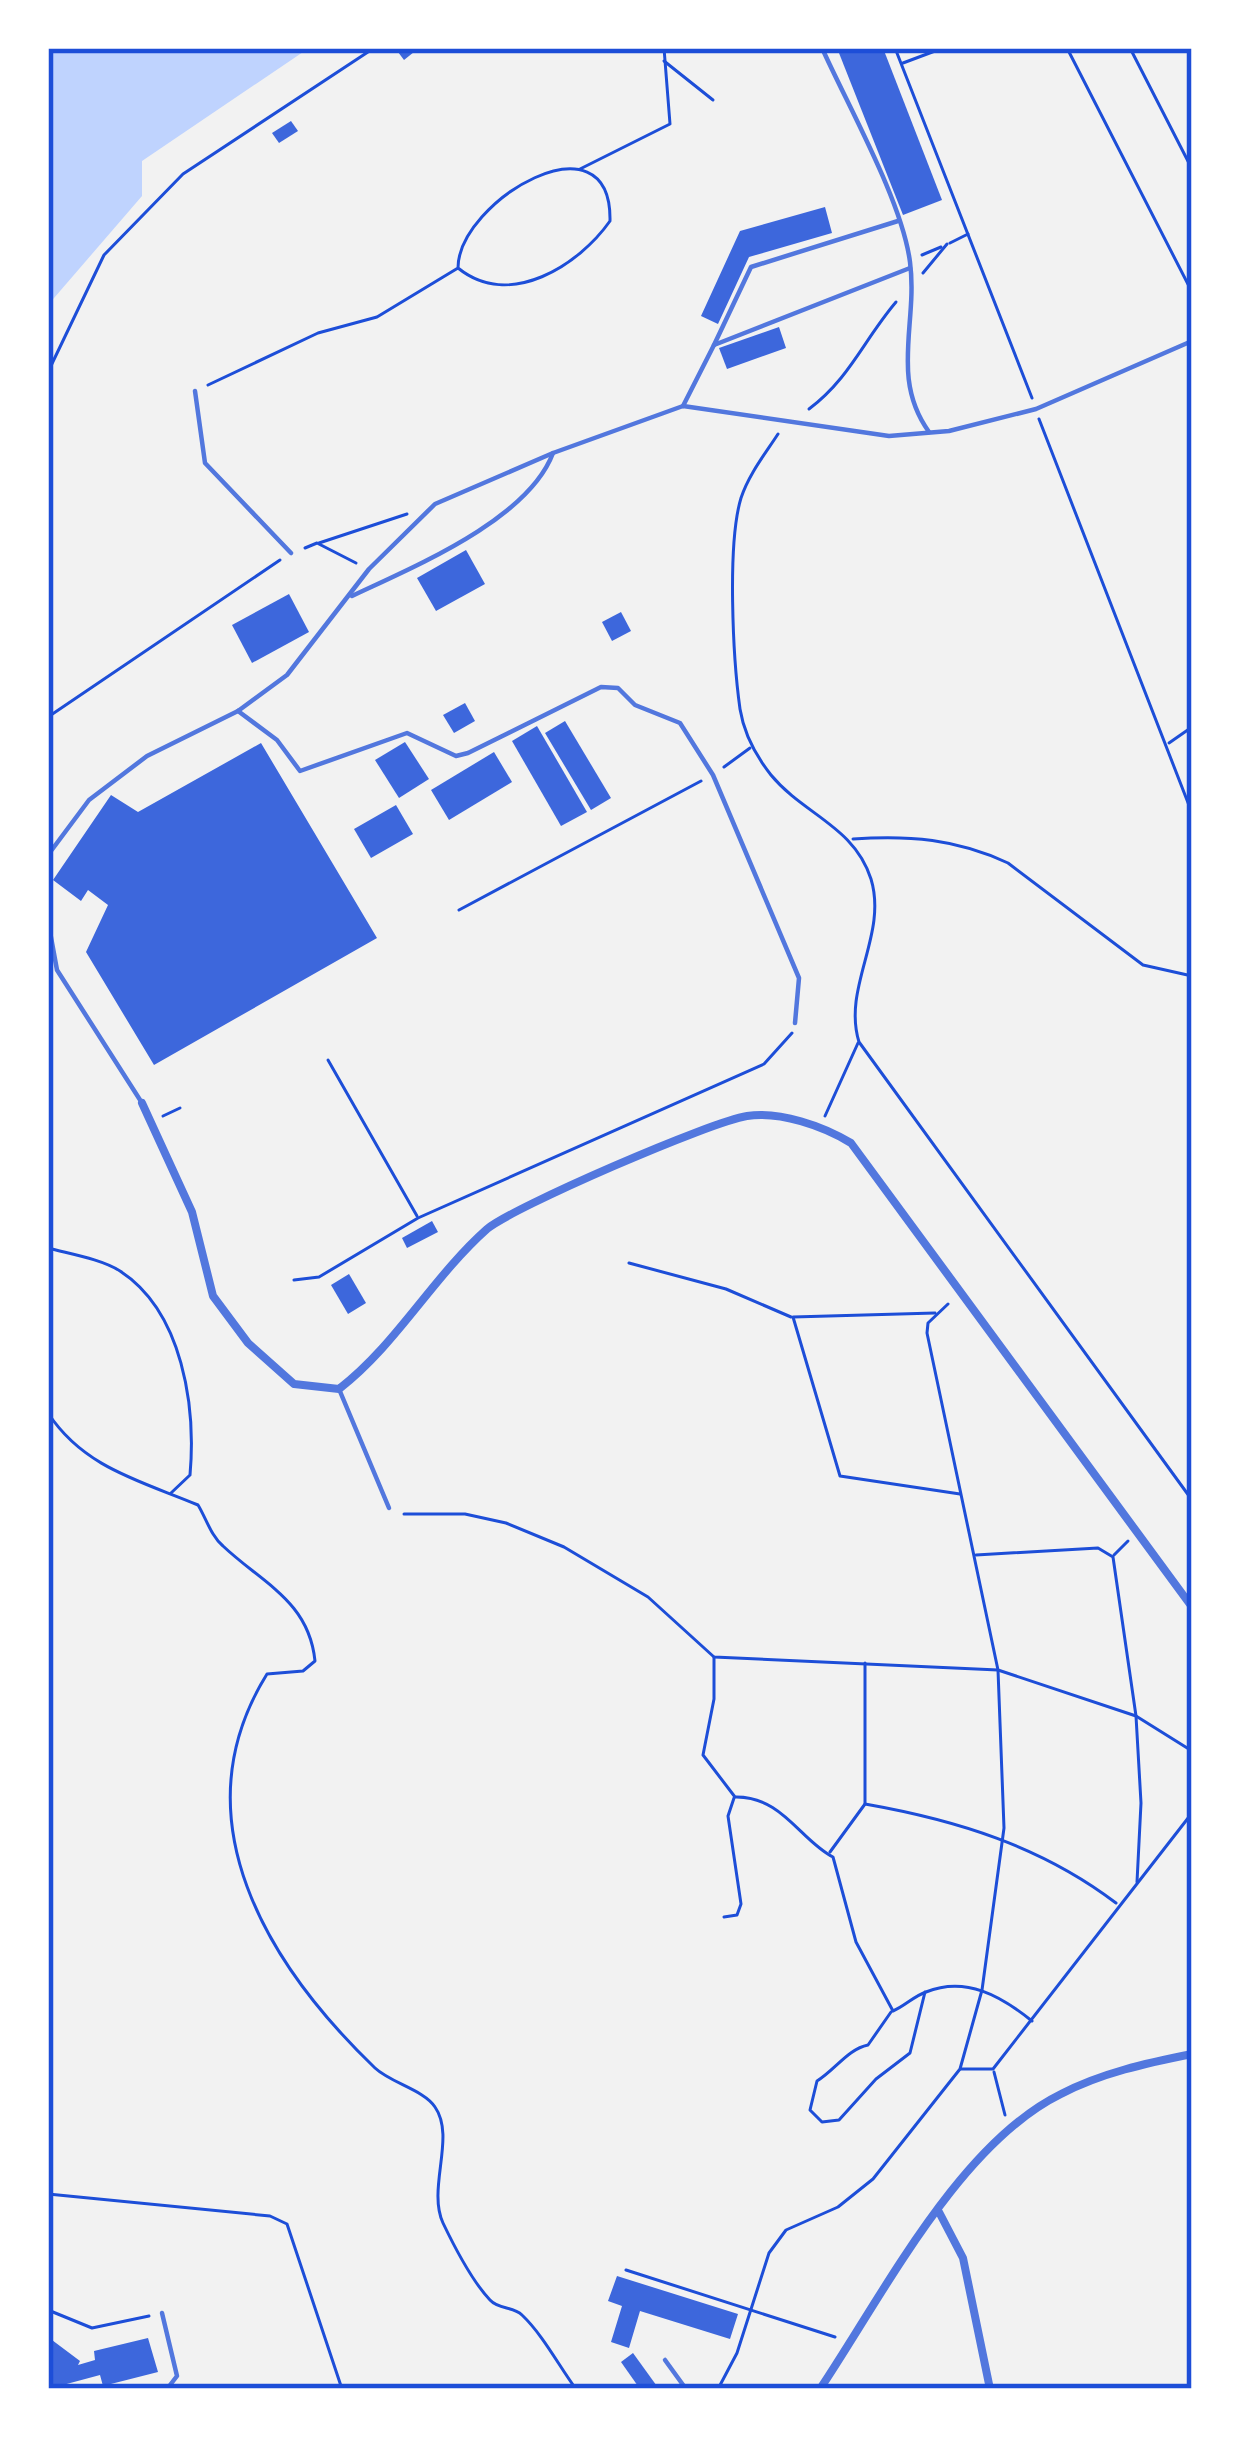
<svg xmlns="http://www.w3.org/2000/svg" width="1240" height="2437" viewBox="0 0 1240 2437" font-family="'Titillium Web',sans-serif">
<rect width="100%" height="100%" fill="#f2f2f2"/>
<!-- water -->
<polygon fill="#bfd3fe" points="48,48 309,48 142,161 142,196 48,305"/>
<!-- building -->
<g fill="#3d67dc">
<polygon points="395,48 419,48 404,60"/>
<polygon points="837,48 883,48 942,200 903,215"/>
<polygon points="291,121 298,131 279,143 272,133"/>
<polygon points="825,207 832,233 749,257 718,324 701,316 740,231"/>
<polygon points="779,327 786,348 727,369 719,348"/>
<polygon points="466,550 485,584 436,611 417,578"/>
<polygon points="289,594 309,632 252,663 232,625"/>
<polygon points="621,612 631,631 612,641 602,622"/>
<polygon points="465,703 475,721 454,733 443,715"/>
<polygon points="565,721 611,798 591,810 545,733"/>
<polygon points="537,726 587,812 561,826 512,741"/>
<polygon points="405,742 429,779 399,798 375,760"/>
<polygon points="261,743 377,938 154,1065 86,952 108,905 88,890 81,901 53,880 111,795 138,812"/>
<polygon points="494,752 512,782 449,820 431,790"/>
<polygon points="396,805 413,834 371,858 354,829"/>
<polygon points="432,1221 438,1232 407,1248 402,1238"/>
<polygon points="349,1274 366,1303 348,1314 331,1285"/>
<polygon points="617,2276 738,2314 730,2339 640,2311 629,2348 611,2342 622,2306 608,2301"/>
<polygon points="48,2337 80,2361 78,2365 95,2360 94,2351 148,2338 158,2372 103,2386 100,2375 48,2389"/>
<polygon points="633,2353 659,2389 640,2389 621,2362"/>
</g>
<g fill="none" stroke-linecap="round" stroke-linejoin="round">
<!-- path -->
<g stroke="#1d4ed8" stroke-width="3">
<polyline points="895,48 1032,398"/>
<polyline points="1067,48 1192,292"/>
<polyline points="1130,48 1192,169"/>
<polyline points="664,61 713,100"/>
<polyline points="903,63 943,48"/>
<polyline points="580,169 670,124 664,48"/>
<polyline points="950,243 968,234"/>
<polyline points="922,255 941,247"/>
<polyline points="923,273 947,244"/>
<polyline points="48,372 104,255 183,174 374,48"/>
<path d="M 208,385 L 318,333 L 377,317 L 458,268 C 458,201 612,110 610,221 C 579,265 510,310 458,268"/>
<path d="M 809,409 C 850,378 863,341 896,302"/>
<polyline points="1039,419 1192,813"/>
<path d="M 778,434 C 765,454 749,474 741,498 C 727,544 733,659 740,709 C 744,734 756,756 771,775 C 804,815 854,826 871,879 C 888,935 842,987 859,1042 L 1192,1500"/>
<polyline points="319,543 407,514"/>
<polyline points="305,548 317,543 356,563"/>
<polyline points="48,717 280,560"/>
<polyline points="1169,743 1192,727"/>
<polyline points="724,767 750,748"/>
<path d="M 853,839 C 909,835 957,839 1008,863 L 1143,965 L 1192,976"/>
<polyline points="459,910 701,781"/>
<polyline points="328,1060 417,1216"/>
<polyline points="163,1116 180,1108"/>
<polyline points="825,1116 858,1043"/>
<path d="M 48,1248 C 70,1254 101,1259 120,1271 C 183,1312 196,1407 190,1475 L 171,1493"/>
<polyline points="629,1263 726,1289 791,1317"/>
<polyline points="294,1280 319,1277 418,1218 764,1064 792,1033"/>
<polyline points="935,1313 793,1317 840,1476 960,1494"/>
<path d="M 48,1413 C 84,1468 141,1481 198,1505 C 206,1518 211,1536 223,1546 C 262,1583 309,1601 315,1661 L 303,1671 L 267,1674 C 177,1819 268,1965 375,2068 C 391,2083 424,2090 435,2107 C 456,2137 427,2188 443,2223 C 454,2246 473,2282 490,2300 C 499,2310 513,2306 522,2315 C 543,2335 559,2366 576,2389"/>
<polyline points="404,1514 465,1514 506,1523 564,1547 648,1597 714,1657 998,1670 1136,1716 1192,1751"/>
<polyline points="976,1555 1098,1548 1113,1557 1136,1716 1141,1803 1137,1882"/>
<polyline points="1114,1555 1128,1541"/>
<path d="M 714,1657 L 714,1699 L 703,1755 L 735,1797 C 782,1796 800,1840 833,1857 L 856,1942 L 893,2011 C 905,2006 914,1996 926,1992 C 966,1976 1001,1996 1032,2021"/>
<path d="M 865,1804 C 956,1820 1041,1846 1116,1903"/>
<polyline points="830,1852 865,1804 865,1663"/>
<polyline points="724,1917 737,1915 741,1904 728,1816 734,1798"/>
<path d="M 891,2012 L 868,2045 C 848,2049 835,2070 817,2081 L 810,2110 L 822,2122 L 839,2120 L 876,2079 L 910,2053 L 925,1992"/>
<polyline points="961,2069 993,2069 1192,1813"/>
<polyline points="994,2072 1005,2115"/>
<polyline points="48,2194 270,2216 287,2224 342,2389"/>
<polyline points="626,2270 835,2337"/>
<polyline points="48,2310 92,2328 149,2316"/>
<polyline points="718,2389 737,2353 769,2253 786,2230 838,2207 873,2179 960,2069 982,1990 1004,1828 998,1670 927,1333 928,1323 948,1304"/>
</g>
<!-- service -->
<g stroke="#5277de" stroke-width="4.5">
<path d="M 822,48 C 849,108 902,201 910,262 C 918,323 890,378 929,432"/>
<polyline points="714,345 751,267 898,221"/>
<polyline points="195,391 205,463 291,553"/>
<polyline points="683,406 714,345 910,268"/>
<path d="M 352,596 C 413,567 528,520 553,453"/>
<polyline points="238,711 277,740 300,771 407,733 456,756 468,753 601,687 618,688 635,705 680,723 713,775 799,978 795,1023"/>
<polyline points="48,855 89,800 147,756 238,711 287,675 369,569 435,504 553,453 683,406 889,436 949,431 1036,409 1192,341"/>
<polyline points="48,921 57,970 142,1103"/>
<polyline points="339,1389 389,1508"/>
<polyline points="162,2313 177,2376 167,2389"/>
<polyline points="665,2360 686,2389"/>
</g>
<!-- minor -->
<g stroke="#5277de" stroke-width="8">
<path d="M 142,1103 L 192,1212 L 213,1296 L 248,1343 L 294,1384 L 339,1389 C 397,1344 432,1278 487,1229 C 513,1207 712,1121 747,1116 C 780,1111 823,1126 851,1143 L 1192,1607"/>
<polyline points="939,2212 963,2258 990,2389"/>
<path d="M 820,2389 C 883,2295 959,2144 1061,2094 C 1101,2073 1147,2063 1192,2054"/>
</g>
</g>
<!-- border -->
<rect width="1240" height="2437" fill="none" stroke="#ffffff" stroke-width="102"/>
<rect x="51" y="51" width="1138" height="2335" fill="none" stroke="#1d4ed8" stroke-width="4.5"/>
</svg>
